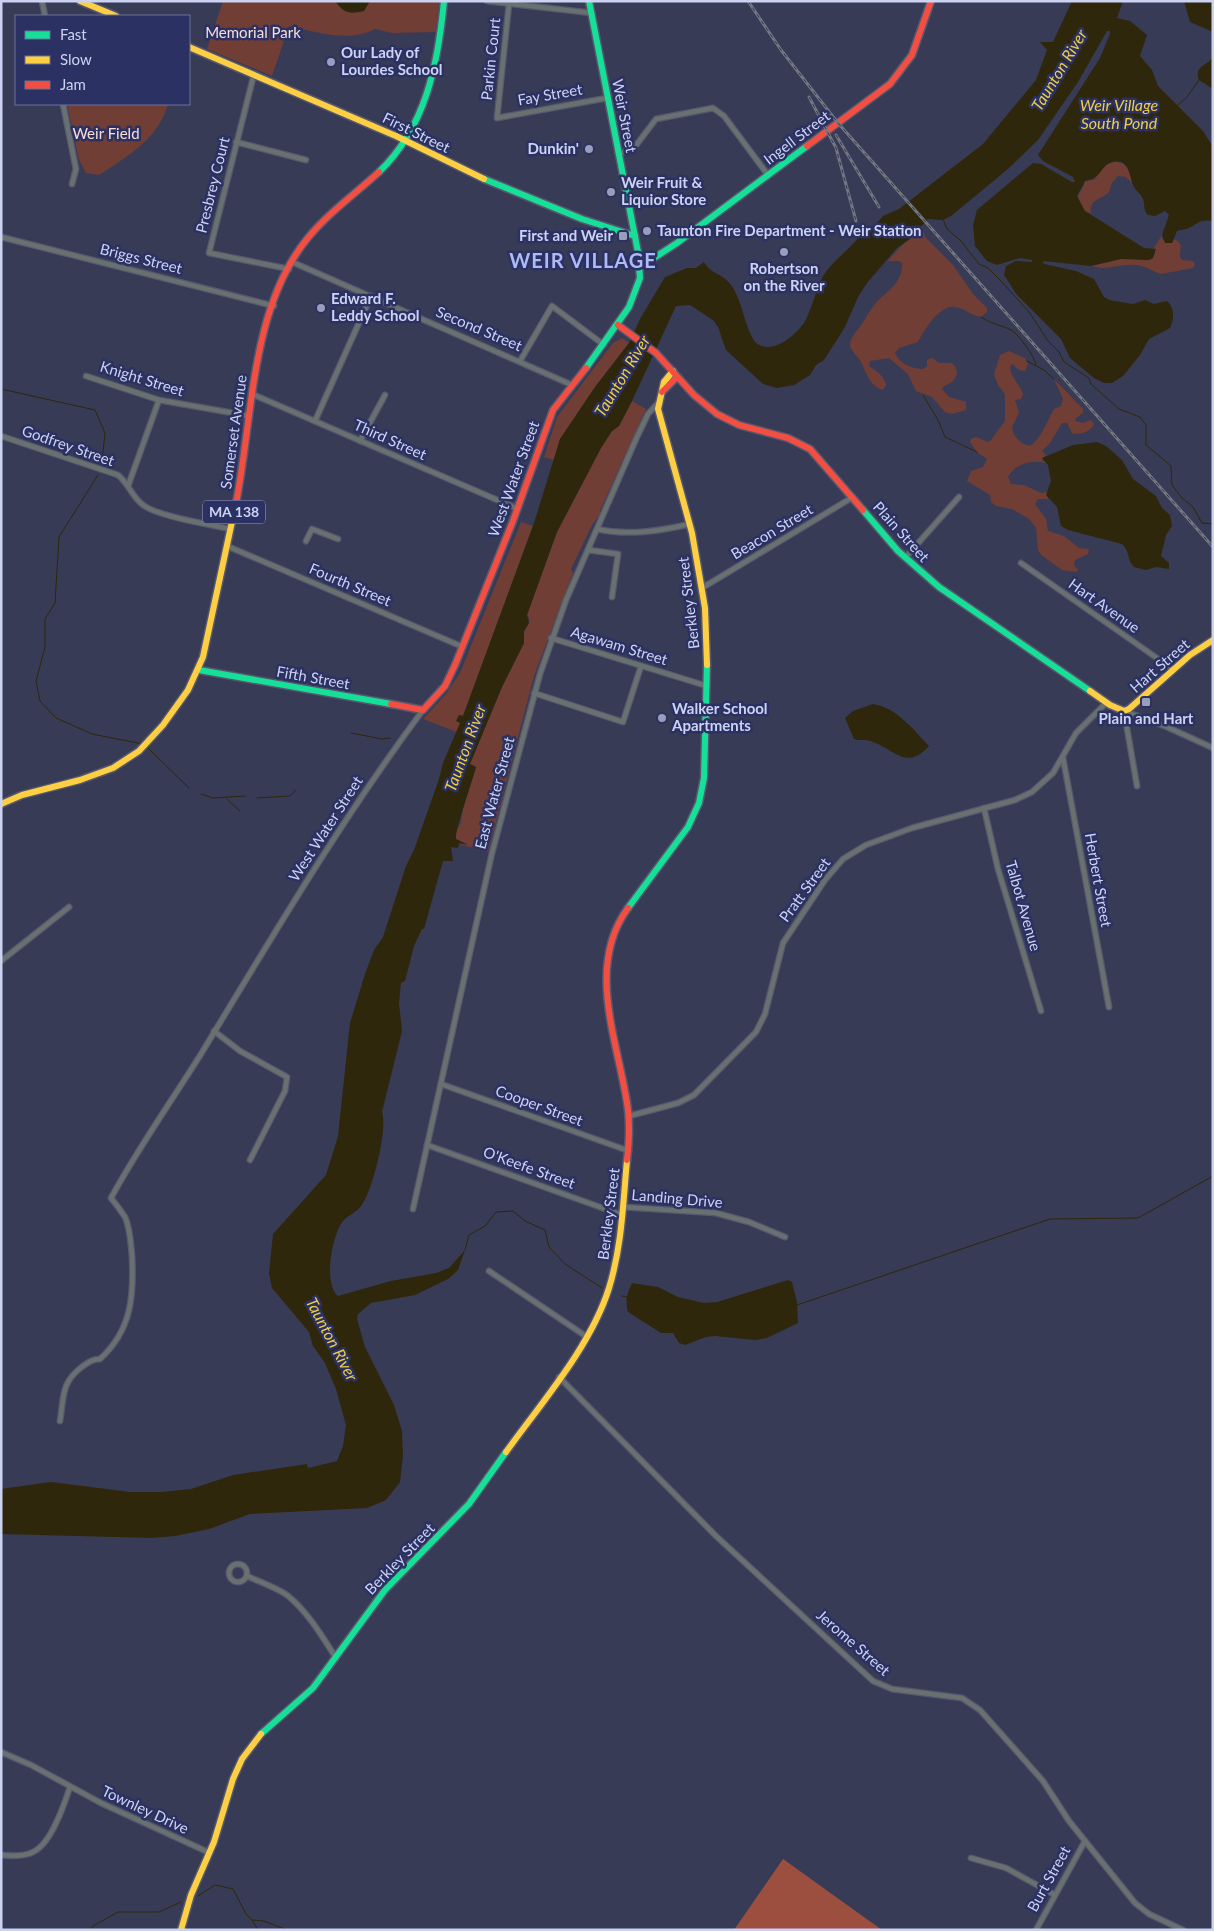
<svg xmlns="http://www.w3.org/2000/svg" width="1214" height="1931" viewBox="0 0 1214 1931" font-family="Lato,sans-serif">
<rect width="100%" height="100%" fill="#383b55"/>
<!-- green -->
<g fill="#713e35">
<path d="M 223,1 L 439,1 L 436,32 L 392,33 L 375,29 C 349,43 316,32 289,26 L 272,76 L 207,49 Z"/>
<path d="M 67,104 L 168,104 C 158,139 128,156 99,175 L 86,173 L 79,160 Z"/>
<path d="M 1113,162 C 1128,161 1130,172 1133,184 L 1126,177 L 1118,176 L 1112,183 L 1109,192 C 1101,200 1089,199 1091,213 L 1085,211 C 1072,191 1082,196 1085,181 L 1094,180 L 1105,165 Z"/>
<path d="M 922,225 L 925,237 L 953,265 L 973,294 L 987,308 L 987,312 L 981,317 C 971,316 965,308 955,307 C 940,304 924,330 918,342 L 899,348 L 895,353 C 900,364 912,369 923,369 L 927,366 L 927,360 L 932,358 L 939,363 L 952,363 C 962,373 955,382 944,386 L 942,389 L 949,397 L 966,402 L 966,410 L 952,414 L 945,412 L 932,397 L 916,391 L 908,374 L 889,358 L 870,361 L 869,366 C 877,372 884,375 886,385 L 883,390 C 871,387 867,375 862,364 C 860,358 851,352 850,345 C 850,339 855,333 859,328 C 865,320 869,311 876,303 C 888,290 903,283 902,263 L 899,261 L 888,261 C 899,247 911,238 922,225 Z"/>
<path d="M 1162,235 L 1162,239 L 1172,243 L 1174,239 C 1184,245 1180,247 1180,257 L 1182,260 L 1193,261 L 1195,264 L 1193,268 L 1161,274 C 1149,270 1143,263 1127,265 C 1113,266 1105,270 1091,266 L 1121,259 L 1152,259 L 1155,254 L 1154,248 Z"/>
<polygon points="622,338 629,343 595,387 560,439 554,460 544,457 557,417 613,343"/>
<path d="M 1009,351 L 1025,358 L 1028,364 L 1025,371 L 1019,370 L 1012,364 L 1010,368 C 1011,378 1020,384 1023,394 L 1021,399 L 1015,400 L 1019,413 L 1012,427 C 1013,437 1021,444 1030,446 C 1042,438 1047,421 1054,409 L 1061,406 L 1063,399 L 1054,379 L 1083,409 L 1083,413 L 1076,418 L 1075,421 L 1083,423 L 1091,420 L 1094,424 C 1091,432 1080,435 1072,433 L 1067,423 L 1062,423 L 1050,443 L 1042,451 L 1046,455 L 1042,460 L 1045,463 C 1031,459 1015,464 1008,477 L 1011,484 L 1024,485 L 1041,493 L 1047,492 L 1048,499 L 1038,499 L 1035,504 L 1046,519 L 1048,531 L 1064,536 L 1079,548 L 1089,549 L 1088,554 L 1075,560 L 1074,565 L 1078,570 L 1076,572 L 1062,570 L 1041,555 L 1038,550 L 1036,528 L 1029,519 L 1012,509 L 996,506 L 991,502 L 990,495 L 967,481 L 971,471 L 983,467 L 987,459 L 977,452 L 970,442 L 971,439 L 976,437 L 988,442 L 991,440 L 1005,421 L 1005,394 L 998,385 L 994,374 L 1000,355 Z"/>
<polygon points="632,401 646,409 600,511 600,514 592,525 571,569 573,573 534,676 488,852 459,844 466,844 456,839 455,832 461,823 463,809 476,767 470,764 502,687 524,643 524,633 530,619 527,615 557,532 601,448 612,431 619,426"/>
<polygon points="521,522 533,526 463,716 459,715 457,721 461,723 457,732 423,719 446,694 460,673"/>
</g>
<!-- forest -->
<polygon fill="#9d4f3f" points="783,1859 882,1930 734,1930"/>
<!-- water -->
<g fill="#2e270b">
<path d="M 335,1 L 370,1 L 364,11 C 350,14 344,14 335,1 Z"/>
<path d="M 1072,1 L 1123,1 L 1117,18 L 1130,21 L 1147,35 L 1140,56 L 1152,70 L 1158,86 L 1203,131 L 1213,147 L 1213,221 C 1198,219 1200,223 1189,228 C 1186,230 1181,229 1177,231 L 1172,243 L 1165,243 L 1162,235 L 1169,215 L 1165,211 L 1155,216 L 1148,215 C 1142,209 1146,203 1142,197 C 1140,193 1135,190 1133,185 C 1129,174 1129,159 1113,162 C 1100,165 1103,178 1085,181 L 1077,196 L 1085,211 L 1144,248 L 1156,249 L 1153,258 L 1149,260 L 1121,259 L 1091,266 L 1043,261 L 1044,264 L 1076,271 L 1094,279 L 1104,297 L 1109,300 L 1133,304 L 1145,300 L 1154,304 L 1167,301 C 1175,308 1174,319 1170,328 L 1149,339 L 1140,355 L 1123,376 L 1112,383 L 1104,383 L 1094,378 L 1070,358 L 1061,339 L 1017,295 L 1004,275 L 1006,266 L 1016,261 L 1032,262 L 1032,260 L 1020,258 L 997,265 L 987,261 L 975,246 L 973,225 L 977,210 L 1033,163 L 1041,164 L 1072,182 L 1075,182 L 1073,177 L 1043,161 L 1038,155 L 1100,58 L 1110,34 L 1110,31 L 1107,31 L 1078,82 L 1038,140 L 1008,169 L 951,216 L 943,220 L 928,219 L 910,239 L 897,248 L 867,283 L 858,297 L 845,327 L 824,360 L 816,365 L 810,375 L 794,385 L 777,388 L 763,384 L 726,350 L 718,327 L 713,320 L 690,305 L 676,306 L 632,401 L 619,426 L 612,431 L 601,448 L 557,532 L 527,615 L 529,623 L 524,631 L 524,643 L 502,687 L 470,764 L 476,767 C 473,779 454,833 456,839 L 468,845 L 459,843 L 458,848 L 451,847 L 453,861 L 443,861 L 424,929 L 422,929 L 414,946 L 405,981 L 401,983 L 399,1003 L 402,1031 L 382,1112 C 388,1127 373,1191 361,1206 C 356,1213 348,1215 343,1221 C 332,1235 323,1284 338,1296 L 391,1281 L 436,1273 L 449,1268 L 465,1250 L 458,1270 L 448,1279 L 415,1295 L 371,1303 L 358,1314 L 357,1319 L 365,1347 L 394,1405 L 402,1431 L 403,1456 L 400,1482 L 386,1500 L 367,1508 L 250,1514 L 209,1529 L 175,1536 L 152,1538 L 1,1534 L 1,1489 L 51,1482 L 130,1492 L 161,1492 L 191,1489 L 233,1475 L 307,1464 L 308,1468 L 337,1461 L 343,1446 L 346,1425 L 336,1389 L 325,1363 L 313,1346 L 309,1332 L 272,1288 L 269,1273 L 273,1234 L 326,1175 L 338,1136 L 350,1023 L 365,974 L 374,950 L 383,937 L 406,866 L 414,850 L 439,779 L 443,763 L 460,723 L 456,721 L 459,715 L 463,716 L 534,523 L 560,439 L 595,387 L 629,343 L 640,319 L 665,277 L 687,268 L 696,268 L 704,262 C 712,276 722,271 733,288 C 743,304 745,329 756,343 C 772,355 794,337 804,323 C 811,312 816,289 823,276 C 833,260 851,249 862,233 L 870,231 L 883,216 L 899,209 L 983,144 L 1036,80 L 1047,50 L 1040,42 L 1053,42 Z"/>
<polygon points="1184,1 1213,1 1213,32 1190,22"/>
<path d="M 1213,58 L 1213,89 L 1199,80 C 1194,67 1205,66 1213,58 Z"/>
<path d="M 1097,442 L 1106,446 L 1122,460 L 1133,479 L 1156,496 L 1162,508 L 1170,515 L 1172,526 L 1166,535 L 1161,556 L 1169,563 L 1169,569 L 1156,567 L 1146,570 L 1134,567 C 1127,560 1130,551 1122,544 L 1068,530 L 1061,526 L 1057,507 L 1046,495 L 1051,481 L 1048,465 L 1042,458 L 1073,445 Z"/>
<path d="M 873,704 C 897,708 913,729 929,746 C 906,772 894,748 870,741 C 864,739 859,741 854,739 L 845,718 L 853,711 Z"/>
<path d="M 788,1280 L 792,1282 L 797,1302 L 798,1323 L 767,1338 L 755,1340 L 715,1336 L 706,1337 L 685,1345 L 679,1343 L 673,1333 L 661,1333 L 628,1312 C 625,1300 627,1294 632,1283 L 658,1287 L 678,1297 L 704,1303 L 717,1302 Z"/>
</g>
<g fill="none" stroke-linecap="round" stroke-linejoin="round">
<!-- stream -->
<g stroke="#2e270b" stroke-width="1">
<polyline points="1178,105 1187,97 1199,80"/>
<polyline points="943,219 947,229 961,241 979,264 988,268 1000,280 1029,312 1048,341 1059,352 1064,362 1089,378 1091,384 1119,409 1140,417 1146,425 1146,445 1171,466 1172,485 1182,498 1193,507 1202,523 1213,524"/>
<path d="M 981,317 C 991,324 1001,325 1011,330 C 1018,333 1035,357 1036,365"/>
<polyline points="1027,361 1044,370 1054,379"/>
<polyline points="1,389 95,410 105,433 102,462"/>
<polyline points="923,395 938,420 945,437 977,452"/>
<polyline points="98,475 59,537 55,603 45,619 45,647 36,681 40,701 56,718 92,734 143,744"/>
<polyline points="351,733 382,739 390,738"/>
<polyline points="148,748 189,788"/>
<polyline points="201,794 213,798 245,796"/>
<polyline points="257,798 290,796 296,790"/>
<polyline points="227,799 240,811"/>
<polyline points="465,1250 469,1235 485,1226 496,1212 513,1211 525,1221 545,1230 549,1247 565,1264 602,1288"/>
<polyline points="622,1296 627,1297"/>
<polyline points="797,1305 1050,1219 1138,1218 1213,1176"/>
<polyline points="198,1896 215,1885 233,1889 246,1914 252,1920 264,1921 287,1930"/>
<polyline points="252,1920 258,1930"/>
<polyline points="90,1930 93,1926 118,1912 159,1912 181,1902"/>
</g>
<defs>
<g id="street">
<polyline points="42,1 45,16"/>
<polyline points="487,1 592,13"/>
<polyline points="509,4 497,118 607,98"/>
<polyline points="254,74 209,253 289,269"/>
<polyline points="63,104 76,169 72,184"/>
<polyline points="236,142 306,160"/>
<polyline points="618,154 634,148 656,119 713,108 724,116 768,175"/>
<polyline points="1,237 274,306"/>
<polyline points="292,262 572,385"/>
<polyline points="520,361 552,306 604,345"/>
<polyline points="86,376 159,400 250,416"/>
<polyline points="252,394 518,509"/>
<polyline points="315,421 371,296"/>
<path d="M 1,436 L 118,475 C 129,484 132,497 143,505 C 160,517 208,524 230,529"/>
<polyline points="360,441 385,395"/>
<polyline points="128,486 159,400"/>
<path d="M 597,529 C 628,536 660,531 690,524"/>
<polyline points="306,541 312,529 338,539"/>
<polyline points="227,546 463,647"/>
<polyline points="588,550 618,554 612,597"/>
<polyline points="905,558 959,497"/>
<polyline points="1021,563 1174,670"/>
<polyline points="702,588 853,497"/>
<polyline points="551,638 707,686"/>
<polyline points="534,693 623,722 641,666"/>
<polyline points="1063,758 1109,1007"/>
<polyline points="1137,786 1124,711 1167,727 1213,748"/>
<polyline points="984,808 998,869 1041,1011"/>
<polyline points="1,961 69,907"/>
<polyline points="214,1031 240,1051 287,1077 285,1091 250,1160"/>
<polyline points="441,1084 629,1151"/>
<polyline points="629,1116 678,1103 694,1095 756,1032 765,1014 783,943 825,880 843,859 866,845 912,828 1015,800 1032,792 1053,773 1076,733 1106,703"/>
<polyline points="427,1145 622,1215"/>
<polyline points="623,1207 716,1213 749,1222 785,1237"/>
<polyline points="413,1209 492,853 540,674 566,600 636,439 648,414 658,403"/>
<polyline points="489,1271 587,1337"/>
<polyline points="559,1377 716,1536 873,1681 892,1689 962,1698 980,1710 1043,1781 1069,1821 1135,1903 1149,1914 1183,1930"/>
<path d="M 60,1421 C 64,1396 61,1382 83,1366 C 89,1362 93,1359 100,1359 C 132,1330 134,1295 132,1256 C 131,1244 130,1228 125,1217 C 121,1211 116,1204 111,1198 C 138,1148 171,1102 201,1054 C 272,937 341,820 423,710"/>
<circle cx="238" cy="1573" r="9"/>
<path d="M 247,1576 C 260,1582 275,1587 287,1595 C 307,1611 322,1636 336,1658"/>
<polyline points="1,1752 31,1765 101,1803 210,1853"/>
<path d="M 1,1855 C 11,1856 24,1857 33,1852 C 51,1844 64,1805 70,1787"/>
<polyline points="971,1858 1006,1868 1055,1895"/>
<polyline points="1036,1930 1085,1841"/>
</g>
<g id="fast">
<path d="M 379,172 C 426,127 438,64 444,1"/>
<polyline points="484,179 582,219 635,236"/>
<polyline points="639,261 654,258 677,243 807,146"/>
<polyline points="586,368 629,307 640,278 638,252 589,1"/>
<polyline points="863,510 898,551 939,587 1090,691"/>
<polyline points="199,670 391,704"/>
<polyline points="628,908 688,827 699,803 704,778 707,665"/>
<polyline points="261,1734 313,1688 385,1590 469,1504 506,1452"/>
</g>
<g id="slow">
<polyline points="80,1 116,16"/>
<polyline points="189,47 396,136 484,179"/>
<polyline points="673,371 664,382 658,409 692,533 705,608 707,665"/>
<polyline points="1090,691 1110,705 1124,711 1129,709 1190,655 1213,640"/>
<polyline points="1,804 22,795 80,780 113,768 139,751 163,725 188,690 203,657 236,503"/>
<path d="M 506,1452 C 542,1402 591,1346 609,1288 C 622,1246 623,1203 627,1160"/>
<polyline points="181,1930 191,1895 214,1842 233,1779 242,1759 261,1734"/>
</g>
<g id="jam">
<polyline points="807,146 890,84 912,55 931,1"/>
<polyline points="618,325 656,353 694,395 717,414 739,425 788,438 810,449 863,510"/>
<polyline points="662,392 677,377"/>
<path d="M 236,503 C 253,419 250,309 307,239 C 328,213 355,194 379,172"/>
<polyline points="391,704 423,710 445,686 455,665 513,521 553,410 586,368"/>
<path d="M 627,1160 C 629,1143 630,1127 628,1110 C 620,1046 584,968 628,908"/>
</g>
</defs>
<!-- street casing -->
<use href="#street" stroke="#55586f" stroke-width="7"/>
<!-- fast casing -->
<use href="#fast" stroke="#55586f" stroke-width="9"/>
<!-- slow casing -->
<use href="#slow" stroke="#55586f" stroke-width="9"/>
<!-- jam casing -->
<use href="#jam" stroke="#55586f" stroke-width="9"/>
<!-- street -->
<use href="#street" stroke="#697170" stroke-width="4.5"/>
<!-- fast -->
<use href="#fast" stroke="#16e098" stroke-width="6"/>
<!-- slow -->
<use href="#slow" stroke="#ffcf43" stroke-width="6"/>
<!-- jam -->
<use href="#jam" stroke="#f24e42" stroke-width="6"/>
<defs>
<g id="rail">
<polyline points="748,1 781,50 838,123 1213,547"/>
<polyline points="809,97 836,148 856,221"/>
<polyline points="836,135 879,207"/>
</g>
</defs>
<!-- rail casing -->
<use href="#rail" stroke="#72787e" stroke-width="3"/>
<!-- rail -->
<use href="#rail" stroke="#2b3162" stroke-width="1" stroke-dasharray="4" stroke-linecap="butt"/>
</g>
<!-- markers -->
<g fill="#989ebb" stroke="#2b3162" stroke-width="2">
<circle cx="331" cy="62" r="5"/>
<circle cx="589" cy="149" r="5"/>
<circle cx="611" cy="192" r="5"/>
<circle cx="647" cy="231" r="5"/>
<rect x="618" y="231" width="10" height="10" rx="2.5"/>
<circle cx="784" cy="252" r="5"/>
<circle cx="321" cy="308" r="5"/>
<rect x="1141" y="697" width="10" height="10" rx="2.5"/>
<circle cx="662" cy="718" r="5"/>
</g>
<g text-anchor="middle" stroke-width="5" stroke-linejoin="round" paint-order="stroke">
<!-- shield labels -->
<rect fill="#2b3162" stroke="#9ca2c7" stroke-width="1" x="203" y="500.5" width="62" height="23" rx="4"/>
<g font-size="14" font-weight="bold" fill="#ccd3f2">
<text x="234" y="517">MA 138</text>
</g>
<!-- park labels -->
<g font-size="15" fill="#f8ded6" stroke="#2b3162">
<text x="253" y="38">Memorial Park</text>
<text x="106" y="139">Weir Field</text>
</g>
<!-- poi labels -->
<g font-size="15" font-weight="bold" fill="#ccd3f2" stroke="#2b3162" text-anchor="start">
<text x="341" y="58">Our Lady of<tspan x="341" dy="17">Lourdes School</tspan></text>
<text x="579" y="154" text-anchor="end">Dunkin'</text>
<text x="621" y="188">Weir Fruit &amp;<tspan x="621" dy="17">Liquior Store</tspan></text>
<text x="657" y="236">Taunton Fire Department - Weir Station</text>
<text x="613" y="241" text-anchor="end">First and Weir</text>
<text x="784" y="274" text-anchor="middle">Robertson<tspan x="784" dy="17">on the River</tspan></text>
<text x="331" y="304">Edward F.<tspan x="331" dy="17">Leddy School</tspan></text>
<text x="672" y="714">Walker School<tspan x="672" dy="17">Apartments</tspan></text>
<text x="1146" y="724" text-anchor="middle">Plain and Hart</text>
</g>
<!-- street labels -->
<g font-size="15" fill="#ccd3f2" stroke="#2b3162">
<text transform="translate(491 59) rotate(-84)" y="5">Parkin Court</text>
<text transform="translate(550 95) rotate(-10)" y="5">Fay Street</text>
<text transform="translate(624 116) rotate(79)" y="5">Weir Street</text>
<text transform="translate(416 133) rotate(26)" y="5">First Street</text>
<text transform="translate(797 138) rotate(-37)" y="5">Ingell Street</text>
<text transform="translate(213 185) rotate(-76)" y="5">Presbrey Court</text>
<text transform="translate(141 259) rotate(14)" y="5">Briggs Street</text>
<text transform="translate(479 329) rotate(23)" y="5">Second Street</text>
<text transform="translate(142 379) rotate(17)" y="5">Knight Street</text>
<text transform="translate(234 432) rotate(-82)" y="5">Somerset Avenue</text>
<text transform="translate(390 440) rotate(24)" y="5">Third Street</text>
<text transform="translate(68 446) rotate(19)" y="5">Godfrey Street</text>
<text transform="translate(514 479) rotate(-70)" y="5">West Water Street</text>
<text transform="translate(772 532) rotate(-31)" y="5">Beacon Street</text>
<text transform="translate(901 532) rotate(48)" y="5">Plain Street</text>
<text transform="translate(350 585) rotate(23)" y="5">Fourth Street</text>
<text transform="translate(689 603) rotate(-97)" y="5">Berkley Street</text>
<text transform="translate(1104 606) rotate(35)" y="5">Hart Avenue</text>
<text transform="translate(619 646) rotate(17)" y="5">Agawam Street</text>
<text transform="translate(1160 666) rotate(-41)" y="5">Hart Street</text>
<text transform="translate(313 678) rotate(10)" y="5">Fifth Street</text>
<text transform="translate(495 793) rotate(-75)" y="5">East Water Street</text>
<text transform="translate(326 829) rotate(-57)" y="5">West Water Street</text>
<text transform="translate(1098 880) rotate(80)" y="5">Herbert Street</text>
<text transform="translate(805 890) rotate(-54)" y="5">Pratt Street</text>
<text transform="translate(1023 906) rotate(74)" y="5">Talbot Avenue</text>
<text transform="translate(539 1106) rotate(20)" y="5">Cooper Street</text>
<text transform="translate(529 1168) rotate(20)" y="5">O'Keefe Street</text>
<text transform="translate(677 1199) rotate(5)" y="5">Landing Drive</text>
<text transform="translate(609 1214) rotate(-83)" y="5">Berkley Street</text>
<text transform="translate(400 1559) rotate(-46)" y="5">Berkley Street</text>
<text transform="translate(853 1643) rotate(41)" y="5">Jerome Street</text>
<text transform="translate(145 1810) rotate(25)" y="5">Townley Drive</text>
<text transform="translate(1049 1879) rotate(-61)" y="5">Burt Street</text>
</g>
<!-- water labels -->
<g font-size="16" font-style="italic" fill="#efce42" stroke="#2b3162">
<text transform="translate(1059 70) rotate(-59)" y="6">Taunton River</text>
<text x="1119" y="111">Weir Village<tspan x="1119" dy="18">South Pond</tspan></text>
<text transform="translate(622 376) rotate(-59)" y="6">Taunton River</text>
<text transform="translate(465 748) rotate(-70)" y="6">Taunton River</text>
<text transform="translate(332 1339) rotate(62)" y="6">Taunton River</text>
</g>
<!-- district labels -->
<g font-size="20" font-weight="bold" letter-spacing="1" fill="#aebaf5" stroke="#2b3162">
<text x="583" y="268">WEIR VILLAGE</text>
</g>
</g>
<!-- border -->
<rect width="1214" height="1931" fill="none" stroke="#ccd3f2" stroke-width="5"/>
<!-- legend -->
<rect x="15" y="15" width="175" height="90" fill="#2b3162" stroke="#6b729c"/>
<rect x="25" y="31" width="25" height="8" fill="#16e098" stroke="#6b729c"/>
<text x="60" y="40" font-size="15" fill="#ccd3f2">Fast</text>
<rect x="25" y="56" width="25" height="8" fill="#ffcf43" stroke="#6b729c"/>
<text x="60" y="65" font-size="15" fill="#ccd3f2">Slow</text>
<rect x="25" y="81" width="25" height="8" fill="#f24e42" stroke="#6b729c"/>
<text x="60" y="90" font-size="15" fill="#ccd3f2">Jam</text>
</svg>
